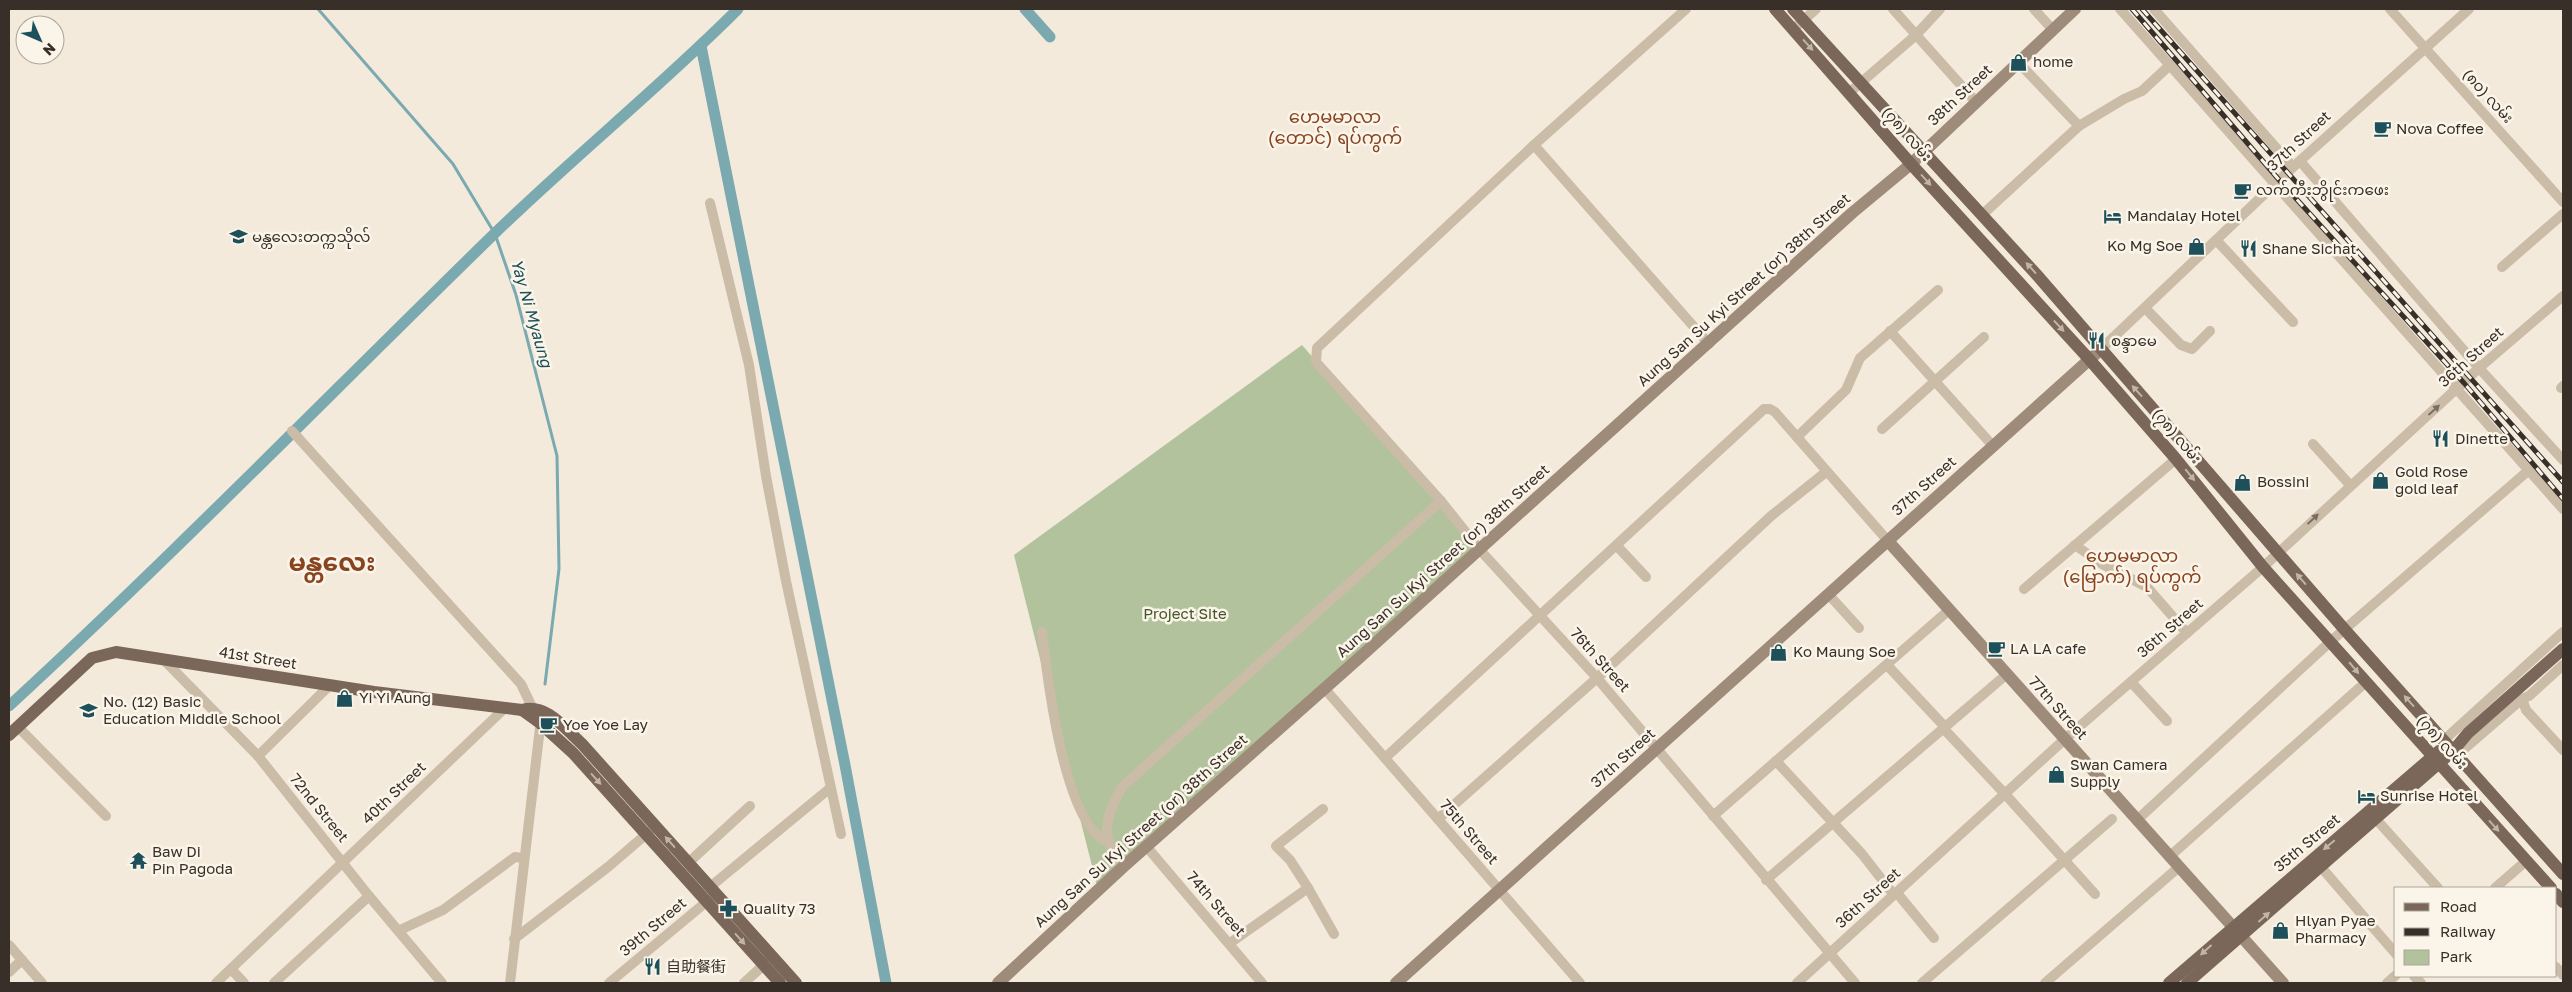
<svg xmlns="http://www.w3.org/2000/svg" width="2572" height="992" viewBox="0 0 2572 992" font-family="'Golos Text','Noto Sans SC','Noto Sans Myanmar',sans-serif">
<rect width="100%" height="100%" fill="#f3eadc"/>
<!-- green -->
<polygon fill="#b1c29c" points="1302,345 1480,550 1098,890 1014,555"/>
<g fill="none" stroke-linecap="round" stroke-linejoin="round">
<!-- stream -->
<polyline stroke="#7aa9b0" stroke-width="3" points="318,9 453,164 495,234 516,295 557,456 559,569 545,684"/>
<!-- canal -->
<g stroke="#7aa9b0" stroke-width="11">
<polyline points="1025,9 1050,37"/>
<polyline points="701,46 845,765 886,983"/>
<path d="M 9,706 C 174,554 331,393 492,236 C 572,158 659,88 738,9"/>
</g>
<!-- street -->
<g stroke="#cbbca8" stroke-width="10">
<polyline points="1686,9 1534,145 1317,348 1316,362 1441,501 1480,550 1597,678 1855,983"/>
<polyline points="1893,9 1976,102"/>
<polyline points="2034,9 2053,30"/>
<polyline points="2120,9 2563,509"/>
<polyline points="2154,9 2293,167"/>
<polyline points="2390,9 2563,202"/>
<polyline points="1798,25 1816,9"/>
<polyline points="2018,62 2079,126"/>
<polyline points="1850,92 1915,36 1940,9"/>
<polyline points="1534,145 1709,344"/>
<polyline points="2300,161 2479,368 2563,460"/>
<polyline points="710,203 749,365 766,476 786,581 841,834"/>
<polyline points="1982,215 2079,126 2124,99 2142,91 2170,65"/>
<polyline points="2217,241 2293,322"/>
<polyline points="2502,267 2563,214"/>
<polyline points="2146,309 2181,345 2192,349 2210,331"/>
<polyline points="1890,331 1993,446"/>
<polyline points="2100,350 2293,167 2469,9"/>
<polyline points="2561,388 2563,386"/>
<polyline points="1882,429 1984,337"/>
<polyline points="292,431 521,684 532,707"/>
<polyline points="1797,437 1846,390 1860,358 1938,290"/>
<polyline points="2313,444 2350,485"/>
<polyline points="2075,545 2102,564 2147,587 2187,633"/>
<polyline points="1617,546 1646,577"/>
<polyline points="2024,589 2176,459"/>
<polyline points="1829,595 1859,628"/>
<path d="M 1042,632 C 1047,675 1064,826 1108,842"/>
<polyline points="163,659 258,756 369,896 442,983"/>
<polyline points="1887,665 1945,727"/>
<polyline points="2563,665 2529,696 2522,699 2526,710 2563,750"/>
<polyline points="2131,682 2167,721"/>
<polyline points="1325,689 1580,983"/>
<polyline points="18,727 106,816"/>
<polyline points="1943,728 2005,794 2095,894"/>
<polyline points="2444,740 2563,632"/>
<polyline points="258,756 330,685"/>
<polyline points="2456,756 2522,699"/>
<polyline points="1385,758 1764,409 1770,409 1775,412 1888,541"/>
<polyline points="1776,761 1862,854 1894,895"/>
<polyline points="1713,816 1949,610"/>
<polyline points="2375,818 2438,888"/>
<polyline points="1438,819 1597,678 1771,516 1826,472"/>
<polyline points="2137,820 2331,641 2529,470"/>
<polyline points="1146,846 1262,983"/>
<polyline points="2169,857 2366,682"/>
<polyline points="688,863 750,806"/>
<polyline points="2321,867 2396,954"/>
<path d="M 1122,868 C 1100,836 1104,819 1122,787 L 1441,501"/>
<polyline points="1766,880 2007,674"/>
<polyline points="710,887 829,789"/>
<polyline points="1308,888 1290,860 1276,846 1323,809"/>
<polyline points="2495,888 2526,861"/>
<polyline points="1897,893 1934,938"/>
<polyline points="400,930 443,910 515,857 524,858"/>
<polyline points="514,939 608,867 650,831"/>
<polyline points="1230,943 1308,888 1334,934"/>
<polyline points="9,945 42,983"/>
<polyline points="2556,967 2563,975"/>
<polyline points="231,969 244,983"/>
<polyline points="9,972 22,960"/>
<polyline points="2414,976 2421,983"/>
<polyline points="216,983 506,707"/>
<polyline points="274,983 369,896"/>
<polyline points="510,983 541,719"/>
<polyline points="609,983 711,898"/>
<polyline points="744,983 769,960"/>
<polyline points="1797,983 2065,739 2263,567 2479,368 2563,296"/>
<polyline points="1922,983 2112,819"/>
<polyline points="2045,983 2179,867"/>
<polyline points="2387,983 2396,975"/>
</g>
<!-- secondary -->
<g stroke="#9f8b79" stroke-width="12">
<polyline points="1888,541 2283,983"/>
<polyline points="998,983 1122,868 1359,658 1852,213 1911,164 2075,9"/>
<polyline points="1396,983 2100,350"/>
</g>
<!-- primary -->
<g stroke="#7a6759" stroke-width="12">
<polyline points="1775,9 1911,164 2089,359 2176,459 2263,567 2551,888"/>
<polyline points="1793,9 2036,274 2345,630 2563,874"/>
<polyline points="522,710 540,723 573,753 780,983"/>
<path d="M 9,735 L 92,658 L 116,652 L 374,692 L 522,710 C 547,703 565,729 582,744 L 796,983"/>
<polyline points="2556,894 2563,902"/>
<polyline points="2169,983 2439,751"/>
<polyline points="2187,983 2453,751 2468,733 2563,649"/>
</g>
<defs>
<g id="rail">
<polyline points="2132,9 2280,181 2464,383 2563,499"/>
<polyline points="2142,9 2563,482"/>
</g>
</defs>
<!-- rail casing -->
<use href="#rail" stroke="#382f28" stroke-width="5"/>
<!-- rail -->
<use href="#rail" stroke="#faf4e9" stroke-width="3" stroke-dasharray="9" stroke-linecap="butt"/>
</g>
<!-- one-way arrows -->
<defs><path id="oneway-solid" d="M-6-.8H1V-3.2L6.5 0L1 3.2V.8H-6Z" transform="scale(1.25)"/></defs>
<g fill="#c0b5a8">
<use href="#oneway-solid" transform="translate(1808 45) rotate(48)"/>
<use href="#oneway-solid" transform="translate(1926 180) rotate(48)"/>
<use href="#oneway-solid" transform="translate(2031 268) rotate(-132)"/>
<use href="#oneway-solid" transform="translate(2059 326) rotate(47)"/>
<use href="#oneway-solid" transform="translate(2137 391) rotate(-132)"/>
<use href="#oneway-solid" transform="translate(2190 475) rotate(51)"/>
<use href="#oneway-solid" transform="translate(2301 579) rotate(-131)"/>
<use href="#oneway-solid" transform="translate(2354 668) rotate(50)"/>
<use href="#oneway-solid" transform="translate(2409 701) rotate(-132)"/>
<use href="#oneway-solid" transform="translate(596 779) rotate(48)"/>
<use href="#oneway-solid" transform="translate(2494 826) rotate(48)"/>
<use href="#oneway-solid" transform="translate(670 842) rotate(-132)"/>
<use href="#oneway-solid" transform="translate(2329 845) rotate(140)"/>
<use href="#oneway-solid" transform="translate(2264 917) rotate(-41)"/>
<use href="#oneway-solid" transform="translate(740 939) rotate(48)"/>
<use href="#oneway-solid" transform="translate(2206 950) rotate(138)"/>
</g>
<g fill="#7a6e62">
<use href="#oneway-solid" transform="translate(2434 410) rotate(-42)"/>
<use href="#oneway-solid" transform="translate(2313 519) rotate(-43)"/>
</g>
<!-- icons -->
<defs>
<symbol id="shop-bare" viewBox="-9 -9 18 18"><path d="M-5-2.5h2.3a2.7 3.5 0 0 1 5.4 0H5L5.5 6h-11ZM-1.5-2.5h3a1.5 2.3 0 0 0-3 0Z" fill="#1d505a" stroke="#faf4e9" stroke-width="2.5" paint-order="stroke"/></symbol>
<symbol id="cafe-bare" viewBox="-9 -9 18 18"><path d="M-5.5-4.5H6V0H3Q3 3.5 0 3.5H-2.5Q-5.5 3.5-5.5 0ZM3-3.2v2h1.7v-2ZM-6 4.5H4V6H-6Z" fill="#1d505a" stroke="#faf4e9" stroke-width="2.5" paint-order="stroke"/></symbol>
<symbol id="hotel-bare" viewBox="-9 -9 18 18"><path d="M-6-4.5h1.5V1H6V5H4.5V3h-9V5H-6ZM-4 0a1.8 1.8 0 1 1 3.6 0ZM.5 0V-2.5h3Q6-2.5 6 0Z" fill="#1d505a" stroke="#faf4e9" stroke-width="2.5" paint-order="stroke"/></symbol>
<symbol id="university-bare" viewBox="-9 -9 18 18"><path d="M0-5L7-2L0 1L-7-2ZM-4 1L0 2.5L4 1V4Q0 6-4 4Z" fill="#1d505a" stroke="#faf4e9" stroke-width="2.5" paint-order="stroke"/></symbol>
<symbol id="restaurant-bare" viewBox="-9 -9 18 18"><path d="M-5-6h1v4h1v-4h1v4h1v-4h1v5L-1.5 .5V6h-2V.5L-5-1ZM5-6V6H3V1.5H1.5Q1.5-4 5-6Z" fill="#1d505a" stroke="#faf4e9" stroke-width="2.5" paint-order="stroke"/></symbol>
<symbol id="school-bare" viewBox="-9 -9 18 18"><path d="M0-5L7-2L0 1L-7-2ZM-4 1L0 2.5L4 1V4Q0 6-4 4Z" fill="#1d505a" stroke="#faf4e9" stroke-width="2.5" paint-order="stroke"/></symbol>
<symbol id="temple-bare" viewBox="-9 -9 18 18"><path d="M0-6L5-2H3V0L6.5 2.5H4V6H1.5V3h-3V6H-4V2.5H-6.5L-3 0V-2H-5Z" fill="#1d505a" stroke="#faf4e9" stroke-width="2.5" paint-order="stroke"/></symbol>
<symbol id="pharmacy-bare" viewBox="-9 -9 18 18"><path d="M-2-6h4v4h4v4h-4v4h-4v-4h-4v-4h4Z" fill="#1d505a" stroke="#faf4e9" stroke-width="2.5" paint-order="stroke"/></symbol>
</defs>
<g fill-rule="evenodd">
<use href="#shop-bare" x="2006" y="50" width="25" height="25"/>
<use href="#cafe-bare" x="2370" y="116" width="25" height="25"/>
<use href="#cafe-bare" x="2230" y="178" width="25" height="25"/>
<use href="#hotel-bare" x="2100" y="204" width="25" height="25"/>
<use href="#university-bare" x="226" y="224" width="25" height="25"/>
<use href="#shop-bare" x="2184" y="234" width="25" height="25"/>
<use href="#restaurant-bare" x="2236" y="236" width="25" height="25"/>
<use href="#restaurant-bare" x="2084" y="328" width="25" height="25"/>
<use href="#restaurant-bare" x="2428" y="426" width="25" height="25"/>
<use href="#shop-bare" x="2368" y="468" width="25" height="25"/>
<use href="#shop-bare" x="2230" y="470" width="25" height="25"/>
<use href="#cafe-bare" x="1984" y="636" width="25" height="25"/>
<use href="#shop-bare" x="1766" y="640" width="25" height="25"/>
<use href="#shop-bare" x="332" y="686" width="25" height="25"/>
<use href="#school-bare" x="76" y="698" width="25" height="25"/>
<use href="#cafe-bare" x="536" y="712" width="25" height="25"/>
<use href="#shop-bare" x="2044" y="762" width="25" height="25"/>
<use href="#hotel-bare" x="2354" y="784" width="25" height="25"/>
<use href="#temple-bare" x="126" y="848" width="25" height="25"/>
<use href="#pharmacy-bare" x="716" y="896" width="25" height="25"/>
<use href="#shop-bare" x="2268" y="918" width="25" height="25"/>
<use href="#restaurant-bare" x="640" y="954" width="25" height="25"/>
</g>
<g text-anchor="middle" stroke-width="5" stroke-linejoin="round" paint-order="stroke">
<!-- poi labels -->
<g font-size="15" fill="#382f28" stroke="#faf4e9" text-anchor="start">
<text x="2033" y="67">home</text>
<text x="2396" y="134">Nova Coffee</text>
<text x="2256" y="195">လက်ကီးဘွိုင်းကဖေး</text>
<text x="2127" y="221">Mandalay Hotel</text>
<text x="252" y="242">မန္တလေးတက္ကသိုလ်</text>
<text x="2183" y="251" text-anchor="end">Ko Mg Soe</text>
<text x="2262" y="254">Shane Sichat</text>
<text x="2111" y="346">စန္ဒာမေ</text>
<text x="2455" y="444">Dinette</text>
<text x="2395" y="477">Gold Rose<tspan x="2395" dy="17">gold leaf</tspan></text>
<text x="2257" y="487">Bossini</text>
<text x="2010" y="654">LA LA cafe</text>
<text x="1793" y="657">Ko Maung Soe</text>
<text x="359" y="703">Yi Yi Aung</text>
<text x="103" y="707">No. (12) Basic<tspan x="103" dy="17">Education Middle School</tspan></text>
<text x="563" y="730">Yoe Yoe Lay</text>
<text x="2070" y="770">Swan Camera<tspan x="2070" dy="17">Supply</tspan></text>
<text x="2380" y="801">Sunrise Hotel</text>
<text x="152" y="857">Baw Di<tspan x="152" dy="17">Pin Pagoda</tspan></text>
<text x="743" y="914">Quality 73</text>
<text x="2295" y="926">Hlyan Pyae<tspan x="2295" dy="17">Pharmacy</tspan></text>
<text x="666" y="972">自助餐街</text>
</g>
<!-- street labels -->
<g font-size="15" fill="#382f28" stroke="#faf4e9">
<text transform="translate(1960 95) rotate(-43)" y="5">38th Street</text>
<text transform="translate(2488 96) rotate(48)" y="5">(၈၀) လမ်း</text>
<text transform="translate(1907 134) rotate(49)" y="5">(၇၈) လမ်း</text>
<text transform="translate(2299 141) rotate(-43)" y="5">37th Street</text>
<text transform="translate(1744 290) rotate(-42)" y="5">Aung San Su Kyi Street (or) 38th Street</text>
<text transform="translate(2471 357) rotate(-42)" y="5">36th Street</text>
<text transform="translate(2177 436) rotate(50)" y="5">(၇၈) လမ်း</text>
<text transform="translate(1924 486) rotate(-42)" y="5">37th Street</text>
<text transform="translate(1443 561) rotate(-42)" y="5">Aung San Su Kyi Street (or) 38th Street</text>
<text transform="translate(2170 628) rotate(-41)" y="5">36th Street</text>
<text transform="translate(258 658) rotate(9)" y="5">41st Street</text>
<text transform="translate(1600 660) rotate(48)" y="5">76th Street</text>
<text transform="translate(2058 708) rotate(48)" y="5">77th Street</text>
<text transform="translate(2442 742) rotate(48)" y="5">(၇၈) လမ်း</text>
<text transform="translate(1623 758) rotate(-42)" y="5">37th Street</text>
<text transform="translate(394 793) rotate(-44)" y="5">40th Street</text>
<text transform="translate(319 808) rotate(51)" y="5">72nd Street</text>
<text transform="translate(1141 831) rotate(-42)" y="5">Aung San Su Kyi Street (or) 38th Street</text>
<text transform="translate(1469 832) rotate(49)" y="5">75th Street</text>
<text transform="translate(2307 843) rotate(-40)" y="5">35th Street</text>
<text transform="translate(1868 898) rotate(-42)" y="5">36th Street</text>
<text transform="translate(1216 904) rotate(49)" y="5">74th Street</text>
<text transform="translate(653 927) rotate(-40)" y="5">39th Street</text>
</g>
<!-- park labels -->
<g font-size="15" fill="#42562b" stroke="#faf4e9">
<text x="1185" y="619">Project Site</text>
</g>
<!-- water labels -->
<g font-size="16" font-style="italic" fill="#1d505a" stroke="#faf4e9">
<text transform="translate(532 313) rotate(74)" y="6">Yay Ni Myaung</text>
</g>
<!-- quarter labels -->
<g font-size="18" fill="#88431f" stroke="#faf4e9">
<text x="1335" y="123">ဟေမမာလာ<tspan x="1335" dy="21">(တောင်) ရပ်ကွက်</tspan></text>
<text x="2132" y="562">ဟေမမာလာ<tspan x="2132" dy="21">(မြောက်) ရပ်ကွက်</tspan></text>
</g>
<!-- town labels -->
<g font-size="25" font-weight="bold" fill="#88431f" stroke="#faf4e9">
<text x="332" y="571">မန္တလေး</text>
</g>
</g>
<!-- border -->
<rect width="2572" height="992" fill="none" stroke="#382f28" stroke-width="20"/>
<!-- legend -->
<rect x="2394" y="887" width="162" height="90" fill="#faf4e9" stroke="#aca59c"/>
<rect x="2404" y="903" width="25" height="8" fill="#7a6759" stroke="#aca59c"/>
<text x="2440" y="912" font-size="15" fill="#382f28">Road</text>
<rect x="2404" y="928" width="25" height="8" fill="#382f28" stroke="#aca59c"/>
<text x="2440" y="937" font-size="15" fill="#382f28">Railway</text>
<rect x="2404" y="950" width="25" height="15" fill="#b1c29c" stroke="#aca59c"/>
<text x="2440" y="962" font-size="15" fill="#382f28">Park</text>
<!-- north arrow -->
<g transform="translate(40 40) rotate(135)"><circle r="24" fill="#faf4e9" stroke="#aca59c"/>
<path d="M0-4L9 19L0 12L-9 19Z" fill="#1d505a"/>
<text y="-8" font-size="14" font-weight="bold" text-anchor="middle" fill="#382f28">N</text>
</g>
</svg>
